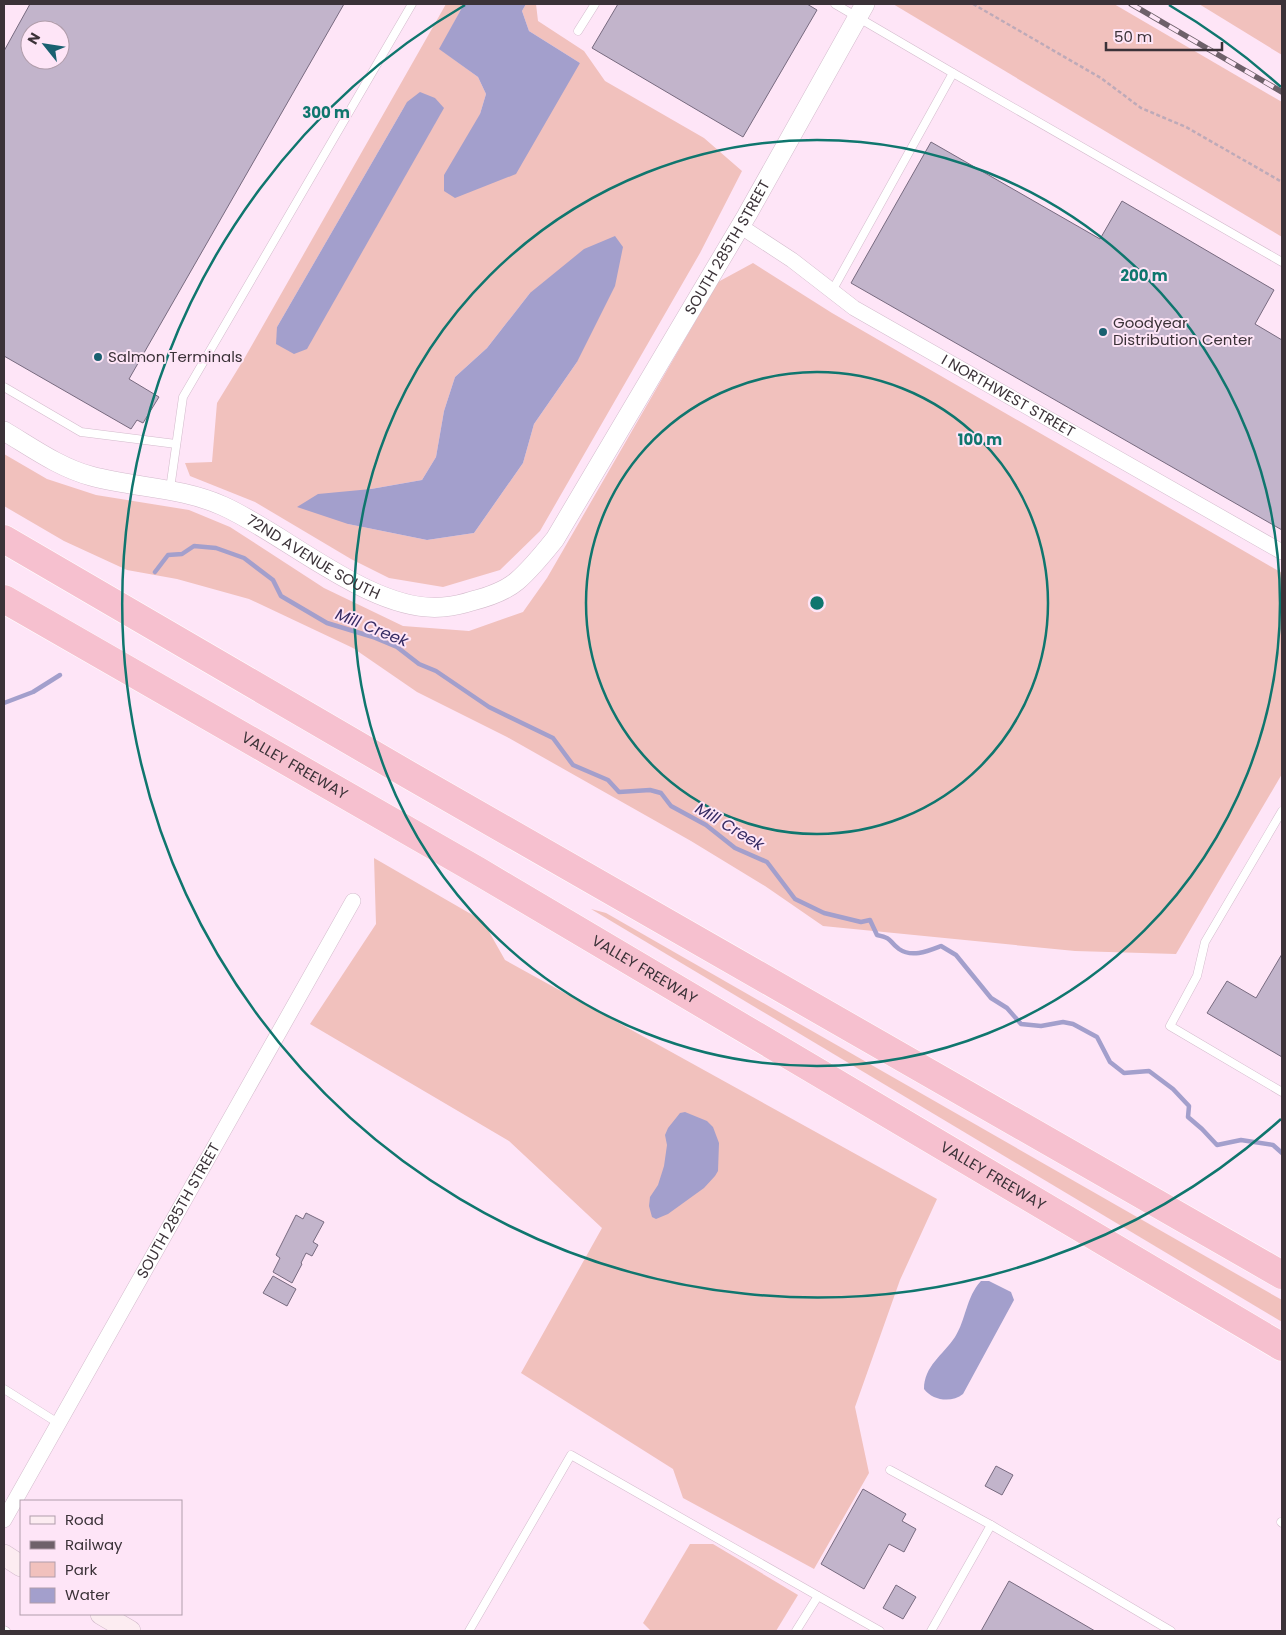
<svg xmlns="http://www.w3.org/2000/svg" width="1286" height="1635" viewBox="0 0 1286 1635" font-family="Poppins,sans-serif">
<rect width="100%" height="100%" fill="#fee5f7"/>
<!-- green -->
<g fill="#f1c1bd" fill-rule="evenodd">
<path d="M 446,4 L 464,4 L 440,49 L 478,77 L 486,94 L 480,114 L 580,63 L 529,31 L 522,11 L 526,4 L 536,4 L 538,21 L 584,51 L 605,81 L 704,138 L 742,171 L 700,253 L 540,531 L 500,570 L 443,587 L 389,578 L 351,559 L 255,502 L 190,476 L 185,463 L 212,462 L 217,403 L 244,359 ZM 407,102 L 277,345 L 277,327 ZM 530,293 L 577,362 L 534,424 L 523,463 L 474,533 L 427,540 L 348,524 L 371,489 L 422,480 L 436,457 L 444,411 L 455,377 L 487,348 Z"/>
<polygon points="893,4 1114,4 1282,102 1282,237"/>
<polygon points="1199,4 1282,4 1282,55"/>
<polygon points="753,263 832,313 1282,573 1282,774 1176,954 1075,951 823,926 765,886 691,841 507,737 417,692 353,648 249,599 177,579 127,570 64,541 4,506 4,454 47,479 96,495 189,510 230,527 324,588 403,626 469,631 523,612 547,578 718,282"/>
<polygon points="374,858 483,921 505,960 937,1199 900,1280 855,1407 869,1473 814,1569 683,1498 673,1469 521,1373 602,1228 509,1141 310,1024 376,924"/>
<polygon points="591,909 606,913 1282,1300 1282,1322"/>
<polygon points="690,1544 713,1544 798,1595 776,1631 651,1631 643,1623"/>
</g>
<!-- water -->
<g fill="#a39fcc">
<polygon points="464,4 526,4 522,11 529,31 580,63 516,174 455,198 444,191 444,175 480,114 486,94 478,77 439,49"/>
<polygon points="420,92 435,98 444,108 307,349 294,354 276,344 277,327 407,102"/>
<polygon points="615,236 623,247 615,286 577,362 534,424 523,463 474,533 427,540 348,524 297,507 318,494 371,489 422,480 436,457 444,411 455,377 487,348 530,293 584,249"/>
<polygon points="685,1112 707,1121 713,1127 719,1143 718,1171 715,1176 704,1188 668,1214 656,1219 652,1217 649,1206 650,1197 658,1185 664,1166 667,1145 665,1135 668,1128 680,1113"/>
<path d="M 981,1281 L 989,1281 L 1011,1292 L 1014,1300 L 963,1394 C 952,1403 933,1401 924,1389 C 924,1366 943,1355 955,1337 C 966,1320 966,1297 981,1281 Z"/>
</g>
<g fill="none" stroke-linecap="round" stroke-linejoin="round">
<!-- stream -->
<g stroke="#a39fcc" stroke-width="4.5">
<path d="M 155,572 L 168,555 L 182,554 L 194,546 L 216,548 L 244,558 L 273,580 L 281,596 L 327,623 L 373,637 L 397,647 L 419,664 L 436,671 L 489,707 L 553,738 L 573,765 L 608,780 L 619,792 L 650,790 L 661,793 L 671,806 L 706,825 L 735,848 L 767,862 L 795,899 L 824,913 L 861,922 L 870,920 L 877,935 C 894,939 887,940 899,949 C 912,958 928,951 941,946 L 956,955 L 991,998 L 1007,1008 L 1021,1024 L 1041,1026 L 1063,1022 L 1073,1024 L 1097,1037 L 1110,1062 L 1124,1073 L 1149,1071 L 1173,1089 L 1189,1106 L 1188,1117 L 1202,1129 L 1217,1145 L 1241,1140 L 1273,1145 L 1282,1153"/>
<polyline points="4,703 33,692 60,675"/>
</g>
</g>
<!-- building -->
<g fill="#c2b4cb" stroke="#776a7f" fill-rule="evenodd">
<path d="M 30,4 L 344,4 L 129,379 L 159,397 L 143,423 L 137,420 L 131,429 L 4,356 L 4,51 ZM 30,30 L 60,30 L 60,60 L 30,60 Z"/>
<polygon points="618,4 807,4 817,10 743,137 592,48"/>
<polygon points="931,142 1100,239 1122,201 1274,290 1255,324 1282,340 1282,530 851,283"/>
<polygon points="1282,954 1282,1057 1207,1013 1227,981 1256,998"/>
<polygon points="306,1213 324,1222 313,1242 318,1245 312,1256 306,1253 301,1263 302,1264 292,1283 273,1272 280,1258 276,1255 296,1215 303,1219"/>
<polygon points="273,1276 296,1289 287,1306 263,1293"/>
<polygon points="996,1466 1013,1475 1002,1495 985,1486"/>
<polygon points="863,1489 906,1514 902,1521 916,1529 904,1552 889,1544 864,1589 821,1564"/>
<polygon points="1009,1581 1095,1631 981,1631"/>
<polygon points="896,1585 916,1597 903,1619 883,1608"/>
</g>
<g fill="none" stroke-linecap="round" stroke-linejoin="round">
<defs>
<g id="service">
<polyline points="578,31 595,4"/>
<polyline points="953,73 1282,262"/>
<polyline points="832,291 953,73 835,4"/>
<polyline points="4,387 81,432 176,444"/>
<polyline points="170,489 183,397 412,4"/>
<polyline points="1282,811 1205,942 1197,976 1170,1026 1282,1092"/>
<polyline points="4,1389 58,1423"/>
<polyline points="890,1470 991,1525 931,1631"/>
<polyline points="1281,1522 1282,1523"/>
<polyline points="991,1525 1171,1631"/>
<polyline points="4,1630 6,1631"/>
<polyline points="469,1631 571,1455 818,1596"/>
<polyline points="796,1631 818,1596 880,1631"/>
</g>
<g id="minor">
<path id="s1" d="M 740,226 L 792,260 L 854,308 L 1282,552"/>
<path id="s2" d="M 4,1520 L 353,901"/>
</g>
<g id="tertiary">
<path id="s3" d="M 4,431 C 31,447 60,468 91,476 C 135,488 181,487 223,506 C 286,534 373,614 443,607 C 453,606 463,604 472,601 C 488,597 504,592 517,581 C 531,569 543,554 555,539 L 747,215 L 865,4"/>
</g>
<g id="secondary">
<polyline points="4,1555 21,1566"/>
<polyline points="101,1614 130,1631"/>
</g>
<g id="motorway">
<polyline points="4,539 409,775 1282,1275"/>
<path id="s4" d="M 4,599 L 478,871 L 1282,1347"/>
</g>
</defs>
<!-- service casing -->
<use href="#service" stroke="#d3bbcc" stroke-width="9"/>
<!-- minor casing -->
<use href="#minor" stroke="#d3bbcc" stroke-width="16"/>
<!-- tertiary casing -->
<use href="#tertiary" stroke="#d3bbcc" stroke-width="20"/>
<!-- secondary casing -->
<use href="#secondary" stroke="#d3bbcc" stroke-width="22"/>
<!-- motorway casing -->
<use href="#motorway" stroke="#fff" stroke-width="29"/>
<!-- path -->
<polyline stroke="#beaab8" stroke-width="2.5" stroke-dasharray="4 2.5" stroke-linecap="butt" points="973,4 1101,78 1141,108 1186,127 1282,182"/>
<!-- service -->
<use href="#service" stroke="#fff" stroke-width="8"/>
<!-- minor -->
<use href="#minor" stroke="#fff" stroke-width="15"/>
<!-- tertiary -->
<use href="#tertiary" stroke="#fff" stroke-width="19"/>
<!-- secondary -->
<use href="#secondary" stroke="#fcecf1" stroke-width="21"/>
<!-- motorway -->
<use href="#motorway" stroke="#f6c0cf" stroke-width="28"/>
<defs>
<polyline id="rail" points="1131,4 1282,92"/>
</defs>
<!-- rail casing -->
<use href="#rail" stroke="#6e616a" stroke-width="5.5"/>
<!-- rail -->
<use href="#rail" stroke="#fee5f7" stroke-width="4" stroke-dasharray="11" stroke-linecap="butt"/>
</g>
<!-- distance rings -->
<g fill="none" stroke="#0f766e" stroke-width="2.5">
<circle cx="817" cy="603" r="231"/>
<circle cx="817" cy="603" r="463"/>
<path d="M1281 1119A694 694 0 1 1 465 5M1169 5A694 694 0 0 1 1281 87"/>
</g>
<!-- markers -->
<g fill="#196070" stroke="#fee5f7" stroke-width="2">
<circle cx="1103" cy="332" r="5"/>
<circle cx="98" cy="357" r="5"/>
</g>
<g text-anchor="middle" stroke-width="4" stroke-linejoin="round" paint-order="stroke">
<!-- street labels -->
<g font-size="15" fill="#3b3238" stroke="#fee5f7">
<text dy="5" stroke="none"><textPath href="#s3" startOffset="954">SOUTH 285TH STREET</textPath></text>
<text dy="5" stroke="none"><textPath href="#s1" startOffset="318">I NORTHWEST STREET</textPath></text>
<text dy="5" stroke="none"><textPath href="#s3" startOffset="338">72ND AVENUE SOUTH</textPath></text>
<text dy="5" stroke="none"><textPath href="#s4" startOffset="335">VALLEY FREEWAY</textPath></text>
<text dy="5" stroke="none"><textPath href="#s4" startOffset="740">VALLEY FREEWAY</textPath></text>
<text dy="5" stroke="none"><textPath href="#s4" startOffset="1145">VALLEY FREEWAY</textPath></text>
<text dy="5" stroke="none"><textPath href="#s2" startOffset="355">SOUTH 285TH STREET</textPath></text>
</g>
<!-- poi labels -->
<g font-size="15" fill="#3b3238" stroke="#fee5f7" text-anchor="start">
<text x="1113" y="328">Goodyear<tspan x="1113" dy="17">Distribution Center</tspan></text>
<text x="108" y="362">Salmon Terminals</text>
</g>
<!-- water labels -->
<g font-size="16" font-style="italic" fill="#352b63" stroke="#fee5f7">
<text transform="translate(372 627) rotate(22)" y="6">Mill Creek</text>
<text transform="translate(730 826) rotate(31)" y="6">Mill Creek</text>
</g>
</g>
<circle cx="817" cy="603" r="8" fill="#0f766e" stroke="#fee5f7" stroke-width="2.5"/>
<g font-size="15" text-anchor="middle" font-weight="bold" fill="#0f766e" stroke="#fee5f7" stroke-width="4" stroke-linejoin="round" paint-order="stroke">
<text x="326" y="118">300 m</text>
<text x="1144" y="281">200 m</text>
<text x="980" y="445">100 m</text>
</g>
<!-- border -->
<rect width="1286" height="1635" fill="none" stroke="#3b3238" stroke-width="10"/>
<!-- legend -->
<rect x="20" y="1500" width="162" height="115" fill="#fee5f7" stroke="#b09dab"/>
<rect x="30" y="1516" width="25" height="8" fill="#fcecf1" stroke="#b09dab"/>
<text x="65" y="1525" font-size="15" fill="#3b3238">Road</text>
<rect x="30" y="1541" width="25" height="8" fill="#6e616a" stroke="#b09dab"/>
<text x="65" y="1550" font-size="15" fill="#3b3238">Railway</text>
<rect x="30" y="1562" width="25" height="15" fill="#f1c1bd" stroke="#b09dab"/>
<text x="65" y="1575" font-size="15" fill="#3b3238">Park</text>
<rect x="30" y="1588" width="25" height="15" fill="#a39fcc" stroke="#b09dab"/>
<text x="65" y="1600" font-size="15" fill="#3b3238">Water</text>
<!-- north arrow -->
<g transform="translate(45 45) rotate(300)"><circle r="24" fill="#fee5f7" stroke="#b09dab"/>
<path d="M0-4L9 19L0 12L-9 19Z" fill="#196070"/>
<text y="-8" font-size="14" font-weight="bold" text-anchor="middle" fill="#3b3238">N</text>
</g>
<!-- scale -->
<path d="M1106 42v8h116v-8" fill="none" stroke="#3b3238" stroke-width="2.5"/>
<text x="1114" y="42" font-size="15" fill="#3b3238" stroke="#fee5f7" stroke-width="4" paint-order="stroke">50 m</text>
</svg>
